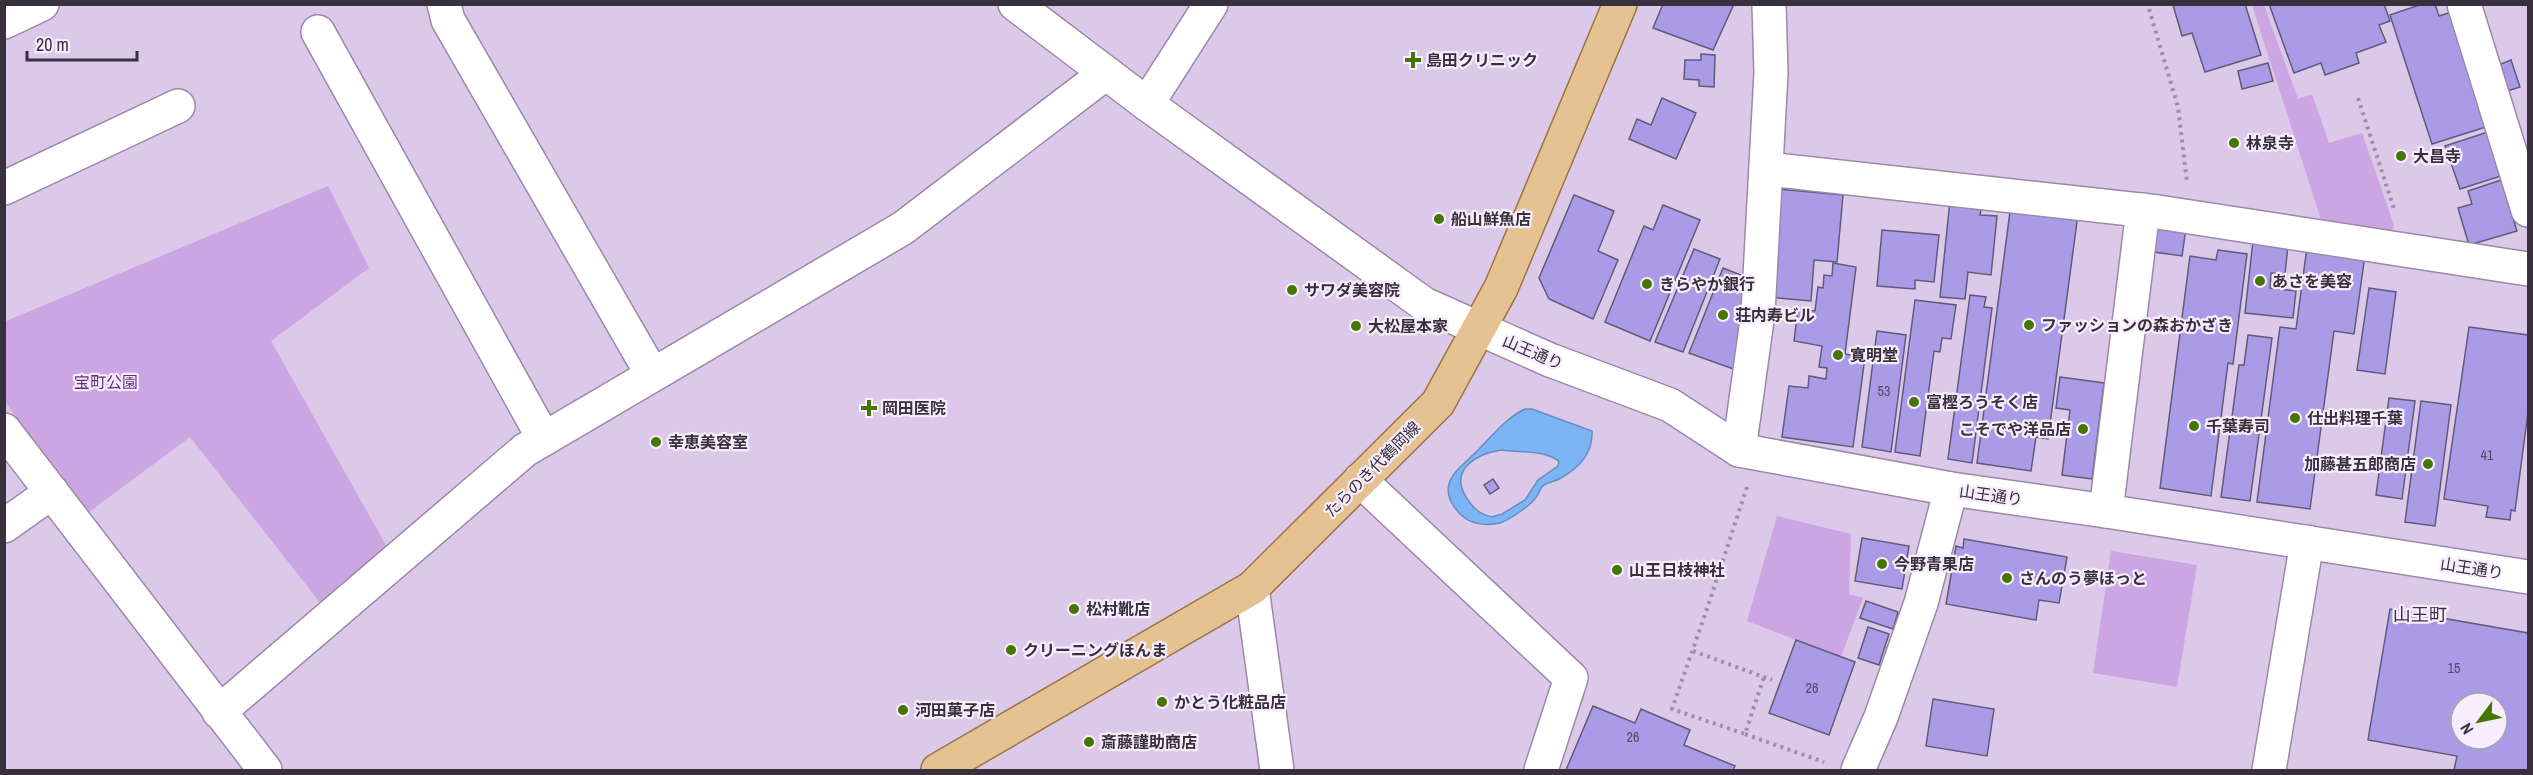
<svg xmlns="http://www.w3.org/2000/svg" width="2533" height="775" viewBox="0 0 2533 775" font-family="'Archivo Narrow','Noto Sans JP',sans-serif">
<rect width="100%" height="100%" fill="#dcc8e9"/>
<!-- green -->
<g fill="#cca5e3">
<polygon points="2252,5 2264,5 2298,99 2312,94 2329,143 2362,133 2394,225 2391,238 2324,229"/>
<polygon points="328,186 369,268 271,341 387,547 326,610 190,437 81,518 5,401 4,322"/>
<polygon points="1777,516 1851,534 1849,594 1863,598 1841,657 1747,621"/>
<polygon points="2111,551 2197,565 2177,687 2093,673"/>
</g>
<!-- water -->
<path fill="#7cb5f5" stroke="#688dbe" stroke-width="1.5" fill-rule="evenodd" d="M 1525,409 L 1532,409 L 1592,431 C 1593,453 1579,468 1561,478 C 1556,481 1549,482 1544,485 C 1539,488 1540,492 1537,496 C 1532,505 1509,520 1500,523 C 1486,526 1472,525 1461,515 C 1431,484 1460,469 1480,448 C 1495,433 1506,418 1525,409 ZM 1501,450 C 1522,453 1540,449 1559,461 L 1558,466 L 1538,480 L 1525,500 L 1502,514 L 1492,517 C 1479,514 1473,508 1466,497 C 1449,469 1477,454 1501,450 Z"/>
<!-- building -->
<g fill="#aa9be7" stroke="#605b7b" stroke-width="1.5" fill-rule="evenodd">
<polygon points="1663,4 1734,4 1713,50 1653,28"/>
<polygon points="2245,4 2261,55 2205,72 2192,33 2182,36 2173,5"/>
<polygon points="2269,4 2384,4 2390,21 2379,25 2386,42 2356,53 2359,63 2325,75 2321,63 2294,73"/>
<polygon points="2422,4 2435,4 2439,16 2452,12 2489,126 2432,144 2390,15"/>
<polygon points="1701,54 1715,55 1714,87 1699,86 1699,80 1684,79 1685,60 1701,60"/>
<polygon points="2511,60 2520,87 2504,92 2496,66"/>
<polygon points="2268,63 2273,81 2242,89 2238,71"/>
<polygon points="1662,98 1696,113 1676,159 1629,139 1637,119 1651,125"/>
<polygon points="2488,132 2501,176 2460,189 2445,146"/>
<polygon points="2501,180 2517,231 2469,245 2458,208 2472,204 2468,191"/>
<polygon points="1777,189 1843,195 1837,262 1814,260 1811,301 1768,297"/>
<polygon points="1574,195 1614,211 1598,251 1618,260 1593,319 1549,299 1539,278"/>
<polygon points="1950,201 1982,205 1980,215 1997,216 1991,275 1968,272 1965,299 1940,297"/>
<polygon points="2011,204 2078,214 2048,439 2036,437 2031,471 1977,463"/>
<polygon points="1663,205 1700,220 1650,341 1605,322 1644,226 1653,230"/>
<polygon points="2158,224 2186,228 2182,256 2154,252"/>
<polygon points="1882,230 1939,235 1934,282 1915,280 1915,289 1877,286"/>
<polygon points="2253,241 2288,245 2285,274 2271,273 2270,288 2296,291 2293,318 2245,313"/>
<polygon points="2307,247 2365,255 2354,334 2334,331 2310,509 2257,502 2280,327 2296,329"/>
<polygon points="1694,249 1720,259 1683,352 1655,342"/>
<polygon points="2218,250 2247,254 2233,364 2228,363 2211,496 2160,488 2190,256 2216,260"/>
<polygon points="1833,263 1856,267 1845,354 1865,357 1853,447 1782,437 1789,386 1808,388 1809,376 1826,379 1827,368 1819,367 1822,346 1794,341 1798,309 1815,311 1818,287 1823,288 1824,275 1832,276"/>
<polygon points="1723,268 1746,277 1736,370 1689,353"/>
<polygon points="2369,288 2396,292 2385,374 2357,370"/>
<polygon points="1970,295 1986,297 1984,307 1992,308 1972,463 1948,459"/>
<polygon points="1915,300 1956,305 1951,339 1942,338 1940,352 1934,351 1920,456 1895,452"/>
<polygon points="2469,327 2528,335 2528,412 2515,511 2511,510 2510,520 2486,517 2488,506 2444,499"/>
<polygon points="1877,331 1906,335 1891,452 1862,447"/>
<polygon points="2248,335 2272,338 2250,501 2221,497 2239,365 2244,365"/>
<polygon points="2060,377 2104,383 2092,479 2062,475 2070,410 2056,408"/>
<polygon points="2389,398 2415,401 2402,499 2376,495"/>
<polygon points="2421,401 2451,405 2435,526 2405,522"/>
<polygon points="1493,479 1499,488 1490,494 1484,485"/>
<polygon points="1862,538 1909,546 1902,589 1855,581"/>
<polygon points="1964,539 2067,557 2059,603 2039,600 2036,620 1946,604 1956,546 1963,548"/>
<polygon points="1866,601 1898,612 1893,629 1860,618"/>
<path d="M 2390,609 L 2528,633 L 2528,770 L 2454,770 L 2457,756 L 2368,740 ZM 2461,703 L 2497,703 L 2497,739 L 2461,739 Z"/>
<polygon points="1868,627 1889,634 1879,665 1858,658"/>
<polygon points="1796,640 1855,662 1829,735 1769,713"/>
<polygon points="1933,699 1994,709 1987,756 1926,746"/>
<polygon points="1593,706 1635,723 1641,709 1690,730 1684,745 1735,766 1733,770 1566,770"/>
</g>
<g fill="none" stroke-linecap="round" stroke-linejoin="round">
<defs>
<g id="minor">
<polyline points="444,4 448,20 652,374"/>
<polyline points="1015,4 1147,104 1424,304 1550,360 1670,405 1739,450 1951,489 2106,511 2528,577"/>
<polyline points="2464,4 2528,210"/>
<polyline points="4,22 42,4"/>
<polyline points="318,32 544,439"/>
<polyline points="1147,104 1211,4"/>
<polyline points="1767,169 2158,212 2528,269"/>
<polyline points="4,188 178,106"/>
<polyline points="4,430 265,770"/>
<polyline points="1739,450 1758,313 1771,73 1769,4"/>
<polyline points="1360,480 1571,678 1541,770"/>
<polyline points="2106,511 2143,210"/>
<polyline points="4,526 52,492"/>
<polyline points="1252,588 1277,770"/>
<polyline points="219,712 525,450 903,228 1106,73"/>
<polyline points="1858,770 1881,717 1921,603 1951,489"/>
<polyline points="2269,770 2307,542"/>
</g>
<polyline id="major" points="938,770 1252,588 1438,403 1501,288 1620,4"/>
</defs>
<!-- minor casing -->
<use href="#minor" stroke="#9c89a8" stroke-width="36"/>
<!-- major casing -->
<use href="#major" stroke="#9d7444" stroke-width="36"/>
<!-- path -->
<g stroke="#9f8fa9" stroke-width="4" stroke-dasharray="3 4.5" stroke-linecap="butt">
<polyline points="2149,9 2178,107 2187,182"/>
<polyline points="2358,98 2395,212"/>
<polyline points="1747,487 1708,606 1672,709 1745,734 1764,677"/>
<polyline points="1693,651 1772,680"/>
<polyline points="1745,734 1824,762"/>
</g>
<!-- minor -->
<use href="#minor" stroke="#fff" stroke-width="33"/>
<!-- major -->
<use href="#major" stroke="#e5c291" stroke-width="33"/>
</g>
<!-- markers -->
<g fill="#457700" stroke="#f7edfe" stroke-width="2">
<path d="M1410 51h6v6h6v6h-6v6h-6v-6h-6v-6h6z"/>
<circle cx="2234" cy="143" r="6"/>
<circle cx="2401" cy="156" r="6"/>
<circle cx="1439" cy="219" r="6"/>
<circle cx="2260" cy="281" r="6"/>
<circle cx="1647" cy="284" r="6"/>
<circle cx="1292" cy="290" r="6"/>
<circle cx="1723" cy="315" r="6"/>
<circle cx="2029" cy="325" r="6"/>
<circle cx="1356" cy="326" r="6"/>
<circle cx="1838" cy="355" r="6"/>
<circle cx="1914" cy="402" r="6"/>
<path d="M866 399h6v6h6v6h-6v6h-6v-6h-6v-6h6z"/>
<circle cx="2295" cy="418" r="6"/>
<circle cx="2194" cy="426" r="6"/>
<circle cx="2083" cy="429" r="6"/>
<circle cx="656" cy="442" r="6"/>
<circle cx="2428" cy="464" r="6"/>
<circle cx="1882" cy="564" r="6"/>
<circle cx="1617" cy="570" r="6"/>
<circle cx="2007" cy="578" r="6"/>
<circle cx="1074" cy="609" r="6"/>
<circle cx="1011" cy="650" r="6"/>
<circle cx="1162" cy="702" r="6"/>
<circle cx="903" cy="710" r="6"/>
<circle cx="1089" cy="742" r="6"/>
</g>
<g text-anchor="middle" stroke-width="4.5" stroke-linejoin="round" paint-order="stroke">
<!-- number labels -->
<g font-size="14" fill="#544b68">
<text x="1884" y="396">53</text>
<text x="2487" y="460">41</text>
<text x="2454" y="673">15</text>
<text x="1812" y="693">26</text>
<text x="1633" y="742">26</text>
</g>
<!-- poi labels -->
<g font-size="16" font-weight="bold" fill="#38303d" stroke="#f7edfe" text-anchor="start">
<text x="1426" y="66">島田クリニック</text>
<text x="2246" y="149">林泉寺</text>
<text x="2413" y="162">大昌寺</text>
<text x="1451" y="225">船山鮮魚店</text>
<text x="2272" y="287">あさを美容</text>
<text x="1659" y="290">きらやか銀行</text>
<text x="1304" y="296">サワダ美容院</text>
<text x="1735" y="321">荘内寿ビル</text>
<text x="2041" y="331">ファッションの森おかざき</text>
<text x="1368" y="332">大松屋本家</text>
<text x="1850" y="361">寛明堂</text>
<text x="1926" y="408">富樫ろうそく店</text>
<text x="882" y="414">岡田医院</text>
<text x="2307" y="424">仕出料理千葉</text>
<text x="2206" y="432">千葉寿司</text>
<text x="2071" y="435" text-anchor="end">こそでや洋品店</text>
<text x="668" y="448">幸恵美容室</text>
<text x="2416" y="470" text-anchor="end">加藤甚五郎商店</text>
<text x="1894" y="570">今野青果店</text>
<text x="1629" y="576">山王日枝神社</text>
<text x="2019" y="584">さんのう夢ほっと</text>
<text x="1086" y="615">松村靴店</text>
<text x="1023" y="656">クリーニングほんま</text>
<text x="1174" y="708">かとう化粧品店</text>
<text x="915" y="716">河田菓子店</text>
<text x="1101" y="748">斎藤謹助商店</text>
</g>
<!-- street labels -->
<g font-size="16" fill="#38303d" stroke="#f7edfe">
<text transform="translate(1533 352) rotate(23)" y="6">山王通り</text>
<text transform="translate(1372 469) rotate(-45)" y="6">たらのき代鶴岡線</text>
<text transform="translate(1991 495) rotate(8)" y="6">山王通り</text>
<text transform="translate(2472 568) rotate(9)" y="6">山王通り</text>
</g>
<!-- park labels -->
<g font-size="16" fill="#662f82" stroke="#f7edfe">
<text x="106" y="388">宝町公園</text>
</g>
<!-- neighbourhood labels -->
<g font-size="18" fill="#38303d" stroke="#f7edfe">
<text x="2420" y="621">山王町</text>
</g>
</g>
<!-- border -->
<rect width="2533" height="775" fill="none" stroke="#38303d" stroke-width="12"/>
<!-- north arrow -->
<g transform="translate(2479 721) rotate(238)"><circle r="28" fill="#f7edfe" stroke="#aba1b1" stroke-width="1.5"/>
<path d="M0-4.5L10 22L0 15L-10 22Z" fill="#457700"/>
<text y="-9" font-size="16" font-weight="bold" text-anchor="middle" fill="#38303d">N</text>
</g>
<!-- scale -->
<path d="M27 51v9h110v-9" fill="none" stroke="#38303d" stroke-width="3"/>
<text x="36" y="51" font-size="18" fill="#38303d" stroke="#f7edfe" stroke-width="4.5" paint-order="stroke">20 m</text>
</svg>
